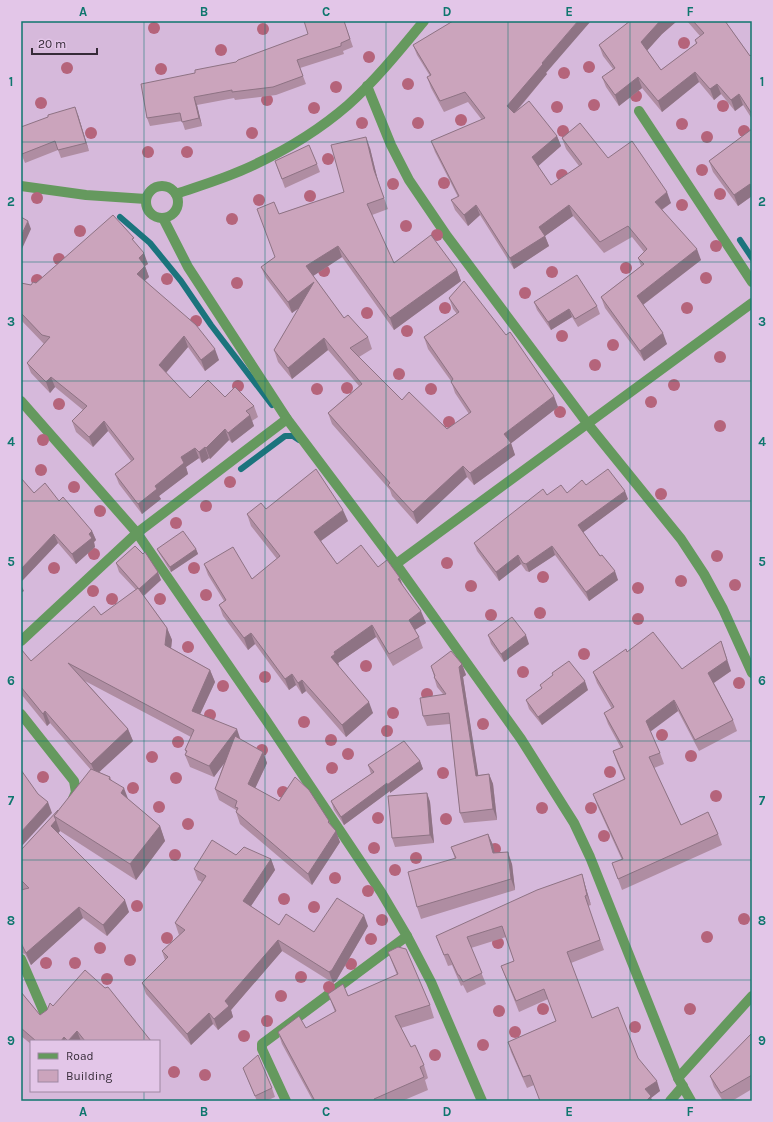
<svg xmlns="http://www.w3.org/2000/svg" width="773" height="1122" viewBox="0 0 773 1122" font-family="Karla,sans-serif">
<rect width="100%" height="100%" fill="#d6b9db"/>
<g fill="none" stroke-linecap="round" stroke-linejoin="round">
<!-- stream -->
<g stroke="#1b747d" stroke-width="6">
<polyline points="120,217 150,243 181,281 211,325 272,405"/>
<polyline points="740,240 752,258"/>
<polyline points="241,469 285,436 293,436 299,440"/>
</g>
<!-- street -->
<g stroke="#65995e" stroke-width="10">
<polyline points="367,86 391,145 409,180 447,236 587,423 681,539 704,574 723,609 752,673"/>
<polyline points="639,111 752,282"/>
<polyline points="21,186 86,195 146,199"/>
<circle cx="162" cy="202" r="16"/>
<path d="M 176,194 C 199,186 223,179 245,169 C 281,153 318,131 348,105 C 376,80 400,50 424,21"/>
<polyline points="163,218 188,267 287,419 396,564 521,739 574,823 590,857 678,1078 691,1101"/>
<polyline points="21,401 137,533 266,720 381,892 407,936 431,982 482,1101"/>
<polyline points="396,564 752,303"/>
<polyline points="21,641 137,533 287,419"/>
<polyline points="21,714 74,781 76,792 72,801"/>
<polyline points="21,959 46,1017"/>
<polyline points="678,1078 752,996"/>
<polyline points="286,1101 262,1049 262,1044 407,936"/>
<polyline points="670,1101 683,1086"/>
</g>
</g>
<!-- trees -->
<g fill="#b5647b">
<circle cx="154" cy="28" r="6"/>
<circle cx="263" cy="29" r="6"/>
<circle cx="684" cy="43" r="6"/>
<circle cx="221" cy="50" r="6"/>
<circle cx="369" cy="57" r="6"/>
<circle cx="589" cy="67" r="6"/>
<circle cx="67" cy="68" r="6"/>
<circle cx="161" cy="69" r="6"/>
<circle cx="564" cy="73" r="6"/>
<circle cx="408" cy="84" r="6"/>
<circle cx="336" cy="87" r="6"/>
<circle cx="636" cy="96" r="6"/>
<circle cx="267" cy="100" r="6"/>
<circle cx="41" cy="103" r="6"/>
<circle cx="594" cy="105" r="6"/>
<circle cx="723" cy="106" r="6"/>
<circle cx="557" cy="107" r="6"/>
<circle cx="314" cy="108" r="6"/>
<circle cx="461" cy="120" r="6"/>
<circle cx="362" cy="123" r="6"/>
<circle cx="418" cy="123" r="6"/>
<circle cx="682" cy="124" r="6"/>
<circle cx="563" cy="131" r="6"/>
<circle cx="744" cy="131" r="6"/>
<circle cx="91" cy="133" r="6"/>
<circle cx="252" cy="133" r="6"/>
<circle cx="707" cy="137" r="6"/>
<circle cx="148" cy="152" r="6"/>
<circle cx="187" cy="152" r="6"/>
<circle cx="328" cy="159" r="6"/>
<circle cx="702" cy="170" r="6"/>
<circle cx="562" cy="175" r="6"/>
<circle cx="444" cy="183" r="6"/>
<circle cx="393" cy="184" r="6"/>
<circle cx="720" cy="194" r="6"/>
<circle cx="310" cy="196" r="6"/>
<circle cx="37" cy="198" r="6"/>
<circle cx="259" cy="200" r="6"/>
<circle cx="682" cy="205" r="6"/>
<circle cx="232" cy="219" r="6"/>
<circle cx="406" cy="226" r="6"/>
<circle cx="80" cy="231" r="6"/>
<circle cx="437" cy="235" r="6"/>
<circle cx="716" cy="246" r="6"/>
<circle cx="59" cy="259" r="6"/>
<circle cx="626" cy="268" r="6"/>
<circle cx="324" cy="271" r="6"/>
<circle cx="552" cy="272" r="6"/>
<circle cx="706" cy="278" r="6"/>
<circle cx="167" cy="279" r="6"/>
<circle cx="37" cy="280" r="6"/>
<circle cx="237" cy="283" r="6"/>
<circle cx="525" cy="293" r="6"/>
<circle cx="445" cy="308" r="6"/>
<circle cx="687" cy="308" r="6"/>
<circle cx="367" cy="313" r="6"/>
<circle cx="196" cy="321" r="6"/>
<circle cx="407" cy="331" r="6"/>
<circle cx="562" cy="336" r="6"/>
<circle cx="613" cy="345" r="6"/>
<circle cx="720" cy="357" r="6"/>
<circle cx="595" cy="365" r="6"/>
<circle cx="399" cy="374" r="6"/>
<circle cx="674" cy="385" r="6"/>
<circle cx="238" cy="386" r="6"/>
<circle cx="347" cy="388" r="6"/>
<circle cx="317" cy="389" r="6"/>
<circle cx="431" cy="389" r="6"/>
<circle cx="651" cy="402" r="6"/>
<circle cx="59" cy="404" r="6"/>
<circle cx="560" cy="412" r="6"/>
<circle cx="449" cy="422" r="6"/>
<circle cx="720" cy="426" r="6"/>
<circle cx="43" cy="440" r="6"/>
<circle cx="41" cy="470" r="6"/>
<circle cx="230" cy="482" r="6"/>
<circle cx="74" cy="487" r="6"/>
<circle cx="661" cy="494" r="6"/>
<circle cx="206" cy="506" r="6"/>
<circle cx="100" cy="511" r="6"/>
<circle cx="176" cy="523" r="6"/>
<circle cx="94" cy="554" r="6"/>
<circle cx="717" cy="556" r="6"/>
<circle cx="447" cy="563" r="6"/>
<circle cx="54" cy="568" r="6"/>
<circle cx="194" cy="568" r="6"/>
<circle cx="543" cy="577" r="6"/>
<circle cx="681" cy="581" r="6"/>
<circle cx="735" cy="585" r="6"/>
<circle cx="471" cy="586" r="6"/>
<circle cx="638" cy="588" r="6"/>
<circle cx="93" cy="591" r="6"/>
<circle cx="206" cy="595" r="6"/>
<circle cx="112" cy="599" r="6"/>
<circle cx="160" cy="599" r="6"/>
<circle cx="540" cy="613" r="6"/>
<circle cx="491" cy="615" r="6"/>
<circle cx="638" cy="619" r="6"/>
<circle cx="188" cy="647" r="6"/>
<circle cx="584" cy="654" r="6"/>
<circle cx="366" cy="666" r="6"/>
<circle cx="523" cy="672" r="6"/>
<circle cx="265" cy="677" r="6"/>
<circle cx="739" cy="683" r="6"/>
<circle cx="223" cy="686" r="6"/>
<circle cx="427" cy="694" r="6"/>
<circle cx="393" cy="713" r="6"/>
<circle cx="210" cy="715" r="6"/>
<circle cx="304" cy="722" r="6"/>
<circle cx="483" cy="724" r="6"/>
<circle cx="387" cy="731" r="6"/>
<circle cx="662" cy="735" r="6"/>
<circle cx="331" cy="740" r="6"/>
<circle cx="178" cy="742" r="6"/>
<circle cx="262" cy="750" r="6"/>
<circle cx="348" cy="754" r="6"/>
<circle cx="691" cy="756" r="6"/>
<circle cx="152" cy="757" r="6"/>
<circle cx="332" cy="768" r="6"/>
<circle cx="610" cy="772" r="6"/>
<circle cx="443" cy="773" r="6"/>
<circle cx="43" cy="777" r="6"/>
<circle cx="176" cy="778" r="6"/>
<circle cx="133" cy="788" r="6"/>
<circle cx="283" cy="792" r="6"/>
<circle cx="716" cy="796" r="6"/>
<circle cx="159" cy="807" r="6"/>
<circle cx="542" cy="808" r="6"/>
<circle cx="591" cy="808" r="6"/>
<circle cx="378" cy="818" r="6"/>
<circle cx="446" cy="819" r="6"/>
<circle cx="188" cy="824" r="6"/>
<circle cx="604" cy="836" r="6"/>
<circle cx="374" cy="848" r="6"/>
<circle cx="495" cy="849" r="6"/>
<circle cx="175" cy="855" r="6"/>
<circle cx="416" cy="858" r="6"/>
<circle cx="395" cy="870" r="6"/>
<circle cx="335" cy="878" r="6"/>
<circle cx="368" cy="891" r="6"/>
<circle cx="284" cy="899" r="6"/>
<circle cx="137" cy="906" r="6"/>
<circle cx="314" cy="907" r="6"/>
<circle cx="744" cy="919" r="6"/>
<circle cx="382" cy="920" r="6"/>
<circle cx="707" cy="937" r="6"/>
<circle cx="167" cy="938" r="6"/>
<circle cx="371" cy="939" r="6"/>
<circle cx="498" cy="943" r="6"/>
<circle cx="100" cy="948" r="6"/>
<circle cx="130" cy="960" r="6"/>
<circle cx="46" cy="963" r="6"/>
<circle cx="75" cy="963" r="6"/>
<circle cx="351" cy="964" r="6"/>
<circle cx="301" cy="977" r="6"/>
<circle cx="107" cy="979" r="6"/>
<circle cx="329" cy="987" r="6"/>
<circle cx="281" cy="996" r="6"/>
<circle cx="543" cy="1009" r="6"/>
<circle cx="690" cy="1009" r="6"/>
<circle cx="499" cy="1011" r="6"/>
<circle cx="267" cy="1021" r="6"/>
<circle cx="635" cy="1027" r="6"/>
<circle cx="515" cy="1032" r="6"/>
<circle cx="244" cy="1036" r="6"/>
<circle cx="483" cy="1045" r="6"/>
<circle cx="435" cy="1055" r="6"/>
<circle cx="174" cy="1072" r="6"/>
<circle cx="205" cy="1075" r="6"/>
</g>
<!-- wall -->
<g fill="#af8da2">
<polygon points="344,21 353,47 343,51 344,54 300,68 306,84 276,95 235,100 234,98 197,105 202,126 185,130 182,121 150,126 147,118 195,73 236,62"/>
<polygon points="630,21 677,21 662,34 647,50 661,70 696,44 695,40 700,36 687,21 725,21 750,56 752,54 752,119 743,105 735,111 721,94 714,100 699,82 662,112 642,88 619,106 606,87 602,77 613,69 603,56 599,45"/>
<polygon points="413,45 546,73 547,74 516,112 557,136 561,146 538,166 551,185 579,166 566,149 562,138 608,158 671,203 662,210 701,260 643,305 667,344 644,361 605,308 601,297 641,266 638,258 644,252 632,237 604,253 573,216 545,236 549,246 514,269 480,215 468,226 455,210 451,200 458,197 435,152 431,141 482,120 468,102 444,112 431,88 427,77 430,76 417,55"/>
<polygon points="78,115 89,151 61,158 58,150 25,163 21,153 21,127"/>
<polygon points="752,129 752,196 738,206 713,172 709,161"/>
<polygon points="370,148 378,181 388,209 372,215 394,263 457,270 461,281 394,330 342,257 313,276 344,318 368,337 372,349 359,357 402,400 447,429 469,414 455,393 451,381 428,349 424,337 457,314 453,309 449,298 558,407 511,443 515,455 474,485 467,477 417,524 392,496 390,490 332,424 328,413 359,386 328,350 292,379 278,362 274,350 299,308 292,313 266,278 261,267 275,257 279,214 344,192"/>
<polygon points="275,161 317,164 320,172 285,188"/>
<polygon points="136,244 148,264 145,266 149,277 145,280 219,360 205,371 188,347 166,373 190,398 225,397 254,406 258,417 252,421 254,426 232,443 229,440 210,459 209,458 202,463 199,458 186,467 188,474 159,496 161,499 142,514 119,484 115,474 131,461 108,431 93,447 76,432 72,421 83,410 55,387 50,393 31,373 27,363 44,344 21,320 21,283 31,285"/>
<polygon points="534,302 597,306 600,314 578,327 572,317 551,330 537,310"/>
<polygon points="21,478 34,493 59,501 92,531 96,540 94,542 95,547 76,564 58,543 21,582"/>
<polygon points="586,485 628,499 583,532 618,580 589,601 555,555 529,572 526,571 521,564 499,581 477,551 474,543 547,495 567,493"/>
<polygon points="266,509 348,521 321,541 337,564 378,567 403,586 426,623 415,630 419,637 423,648 393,666 376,637 338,663 339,665 338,666 373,713 346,737 306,691 302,694 296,685 289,690 255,644 248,650 223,616 219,605 224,601 208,575 204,564 252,579 277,559 251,526 247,514"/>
<polygon points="157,549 196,549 198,554 171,572 159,553"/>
<polygon points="116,563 161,580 144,596 167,628 172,640 171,648 210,670 215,682 200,714 240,739 263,752 267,763 255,788 279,801 329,821 331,826 340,842 312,885 240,824 236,812 236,810 219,800 215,789 224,763 214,777 190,767 185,755 186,752 185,750 191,737 85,681 128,729 133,741 99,772 110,777 112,781 128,799 160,826 165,841 136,880 60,831 58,833 129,912 107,936 83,918 31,965 25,954 21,953 21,890 23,890 21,888 21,850 58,811 91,770 50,723 47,726 21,694 21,649 31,661 101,615 136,590 119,572"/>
<polygon points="488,635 529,644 504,662 491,644"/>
<polygon points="627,652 682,669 731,671 714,683 733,720 737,731 699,751 678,711 650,731 660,753 664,764 654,768 681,825 718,834 722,845 622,890 612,863 622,860 597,805 593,794 624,779 617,763 613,751 621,748 608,724 604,713 612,709 597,683 593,672"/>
<polygon points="462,664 466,675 463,677 478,775 489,774 493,784 497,820 464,823 460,813 450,724 427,726 423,716 443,694 437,687 434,677 434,676 431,666"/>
<polygon points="540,685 588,690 542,725 529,709 526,700 542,688"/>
<polygon points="420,761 423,769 390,793 390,791 344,825 334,810 331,801 371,774 368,765"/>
<polygon points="427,793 430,802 434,843 395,847 392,838"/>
<polygon points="488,834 493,845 494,853 512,864 515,890 421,919 417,907 455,859 451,847"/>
<polygon points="236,855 271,859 275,870 251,906 279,925 314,932 368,926 336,981 333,983 282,951 231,1010 233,1017 218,1030 213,1024 191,1045 146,994 142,983 165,960 162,951 179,935 175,923 202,882 198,880 194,869"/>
<polygon points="582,874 585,885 591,905 588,906 604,950 571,963 592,1018 638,1058 660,1091 651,1098 534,1085 527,1088 511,1052 508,1042 556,1021 548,999 519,1012 501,966 514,961 506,937 471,948 486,984 467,993 463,985 461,986 452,965 448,966 436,936"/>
<polygon points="388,952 430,1005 434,1018 401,1028 411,1047 424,1065 428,1078 425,1080 428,1090 402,1101 313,1101 282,1044 278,1032 306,1028 335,1012 328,994 348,996 397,975"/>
<polygon points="21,992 40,1015 53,1006 151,1041 31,1041 31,1044 21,1036"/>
<polygon points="752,1033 752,1089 732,1101 723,1101 714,1087 710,1076"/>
<polygon points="243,1068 272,1088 275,1097 266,1101 257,1101"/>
</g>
<!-- shaded-wall -->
<g fill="#8e7384">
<polygon points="578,21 591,21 546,73 547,74 511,117 507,106 542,63"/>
<polygon points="660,21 677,21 662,34 645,53 641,42"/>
<polygon points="695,72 699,82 662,112 658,101"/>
<polygon points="638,77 642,88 619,106 615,95"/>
<polygon points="717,84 721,94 714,100 710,89"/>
<polygon points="739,94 743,105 735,111 731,100"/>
<polygon points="194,97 197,105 202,126 199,118"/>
<polygon points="75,107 78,115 89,151 86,143"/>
<polygon points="557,136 561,146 536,168 532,157"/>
<polygon points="366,137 370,148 378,181 388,209 374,170"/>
<polygon points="750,184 752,189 752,196 738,206 734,195"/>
<polygon points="667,192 671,203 658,212 655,202"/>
<polygon points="476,205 480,215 468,226 464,215"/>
<polygon points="569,205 573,216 545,236 549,246 514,269 510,258 539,227"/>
<polygon points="28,221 31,229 21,251 21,236"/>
<polygon points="338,246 342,257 310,278 306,266"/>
<polygon points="697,249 701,260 640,307 637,296"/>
<polygon points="144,253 148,264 145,266 149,277 141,284 137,274 139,258"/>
<polygon points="457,270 461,281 394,330 390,318"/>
<polygon points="314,282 318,294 292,313 288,302"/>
<polygon points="569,309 572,317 551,330 548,322"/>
<polygon points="663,333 667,344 644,361 640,351"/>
<polygon points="184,336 188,347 163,376 159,365"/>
<polygon points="324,338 328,350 292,379 288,368"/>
<polygon points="215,349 219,360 205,371 201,360"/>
<polygon points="51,377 55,387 50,393 46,382"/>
<polygon points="554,396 558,407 509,445 511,443 515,455 474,485 470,473 504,434"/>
<polygon points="250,415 254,426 232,443 228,433"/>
<polygon points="104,421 108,431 93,447 89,437"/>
<polygon points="225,429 229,440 210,459 206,448"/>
<polygon points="205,447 209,458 202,463 199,452"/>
<polygon points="195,448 199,458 186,467 188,474 159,496 161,499 142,514 138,504 181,457"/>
<polygon points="463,466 467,477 417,524 413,512"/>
<polygon points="625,491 628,499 581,534 578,525"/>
<polygon points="343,510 348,521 318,543 314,532"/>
<polygon points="92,531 96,540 94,542 95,547 76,564 72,554 89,534"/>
<polygon points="54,534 58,543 21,582 21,569"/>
<polygon points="552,546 555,555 529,572 526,564"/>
<polygon points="196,549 198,554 171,572 170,567"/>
<polygon points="518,555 521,564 499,581 496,572"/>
<polygon points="615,571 618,580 589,601 586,592"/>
<polygon points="158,572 161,580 142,597 139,589"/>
<polygon points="400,578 404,589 398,579"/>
<polygon points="21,585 24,591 21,593"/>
<polygon points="421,611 426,623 413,631 409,620"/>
<polygon points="372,625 376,637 338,663 339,665 335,669 331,657 334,652"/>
<polygon points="167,628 172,640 170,657 165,645"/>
<polygon points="251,633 255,644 248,650 244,638"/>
<polygon points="526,635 529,644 504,662 501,654"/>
<polygon points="721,641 731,671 712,684 708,673"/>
<polygon points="462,664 466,675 463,677 480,786 476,776 459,667"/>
<polygon points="210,670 215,682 196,723 192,711"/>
<polygon points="292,674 296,685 289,690 285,679"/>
<polygon points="302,680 306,691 302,694 298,683"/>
<polygon points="585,681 588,690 542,725 538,717"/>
<polygon points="674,700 678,711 650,732 646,721"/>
<polygon points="369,702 373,713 346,737 342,725"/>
<polygon points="45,711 50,723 47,726 43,714"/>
<polygon points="128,729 133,741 96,775 91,764"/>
<polygon points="237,729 241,741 214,777 209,766"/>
<polygon points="263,752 267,763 252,795 248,784"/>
<polygon points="420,761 423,769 390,793 390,791 344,825 341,817 387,783"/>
<polygon points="489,774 493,784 497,820 493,809"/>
<polygon points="124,788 130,804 121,793"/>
<polygon points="427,793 430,802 434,843 430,835"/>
<polygon points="48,802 52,813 21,847 21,832"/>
<polygon points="56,820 60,831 55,837 51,826"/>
<polygon points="160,826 165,841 136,880 130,864"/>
<polygon points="336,831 340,842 312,885 308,874"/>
<polygon points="488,834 493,845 497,864 493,853"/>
<polygon points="508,852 512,864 515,890 511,879"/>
<polygon points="271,859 275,870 247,912 243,901"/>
<polygon points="582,874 585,885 591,905 587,895"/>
<polygon points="125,900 129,912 107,936 103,925"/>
<polygon points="79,907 83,918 31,965 26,953"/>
<polygon points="364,915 368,926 336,981 333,983 329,972"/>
<polygon points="278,940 282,951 231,1010 233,1017 218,1030 214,1019 225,1001"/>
<polygon points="209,1013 213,1024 191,1045 187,1034"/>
<polygon points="77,1031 81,1041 68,1041"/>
<polygon points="64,1037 66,1041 61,1041"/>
<polygon points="657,1081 660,1091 651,1098 653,1101 646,1101 645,1089"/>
</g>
<!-- building -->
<g fill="#cba4bc" stroke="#8e7384">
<polygon points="304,21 344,21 350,39 341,43 341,46 297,60 303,76 273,87 232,92 232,90 194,97 199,118 182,122 180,113 147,118 141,84 195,73 195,70 236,62 238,60 308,34"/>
<polygon points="453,21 578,21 542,63 543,64 507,106 514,113 529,101 557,136 532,157 551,185 582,164 562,138 580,123 608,158 632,141 667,192 655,202 697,249 637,296 663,333 640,351 601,297 644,264 638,258 647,249 628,226 600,242 569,205 539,227 545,236 510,258 476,205 464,215 451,200 459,196 431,141 485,118 465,92 440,101 427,77 431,75 413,45"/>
<polygon points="630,21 660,21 641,42 661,70 697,43 695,40 704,33 693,21 725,21 750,56 752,54 752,114 739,94 731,100 717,84 710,89 695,72 658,101 638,77 615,95 602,77 615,68 599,45"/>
<polygon points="75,107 86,143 58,150 55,141 22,154 21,152 21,127 48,117 48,115"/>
<polygon points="752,129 752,187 750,184 734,195 709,161"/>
<polygon points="366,137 374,170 384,198 367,204 394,263 431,235 457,270 390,318 338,246 306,266 344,318 348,315 368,337 350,348 402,400 409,392 447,429 471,412 451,382 453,379 424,337 459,312 449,298 464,281 506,335 510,332 554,396 504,434 511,443 470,473 463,466 413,512 388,485 390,483 328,413 362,384 324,338 288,368 274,350 314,282 288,302 261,267 275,257 257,209 274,202 279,214 344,192 331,145"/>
<polygon points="309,145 317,164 282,179 275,161"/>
<polygon points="113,215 134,238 132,239 144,253 139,258 145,266 137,274 196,325 215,349 201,360 184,336 159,365 190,398 208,380 225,397 235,387 254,406 246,411 250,415 228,433 225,429 206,448 205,447 199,452 195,448 181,457 184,463 155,486 157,489 138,504 115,474 134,459 104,421 89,437 72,421 87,406 51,377 46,382 27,363 50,337 42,335 21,313 21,283 31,285 33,282 36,283"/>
<polygon points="21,217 28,221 21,236"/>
<polygon points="577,275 597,306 575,319 569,309 548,322 534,302"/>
<polygon points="316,469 343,510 314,532 337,564 361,545 378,567 387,560 400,578 398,579 421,611 409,620 419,637 389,654 372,625 334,652 335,654 331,657 369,702 342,725 302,680 298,683 292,674 285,679 251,633 244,638 219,605 226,600 204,564 233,547 252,579 280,556 247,514 261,503 266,509"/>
<polygon points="608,469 625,491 578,525 600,556 602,555 615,571 586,592 552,546 526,564 523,563 518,555 496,572 474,543 543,489 547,495 561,485 567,493 582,480 586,485"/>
<polygon points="21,478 34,493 45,483 59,501 63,497 92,531 89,534 92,538 72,554 54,534 21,569"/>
<polygon points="183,531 196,549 170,567 157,549"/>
<polygon points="135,546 143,554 145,552 158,572 139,589 116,563"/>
<polygon points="138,588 167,628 165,645 210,670 192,711 237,729 209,766 185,755 187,751 185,750 194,730 68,663 128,729 91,764 45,711 43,714 21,687 21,649 31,661 94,606 101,615"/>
<polygon points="512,617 526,635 501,654 488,635"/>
<polygon points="653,632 682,669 721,641 727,660 708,673 733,720 695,740 674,700 646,721 660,753 649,757 681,825 708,812 718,834 618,879 612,863 623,859 593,794 625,779 613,751 623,747 604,713 614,707 593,672 626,649 627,652"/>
<polygon points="451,651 462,664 459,667 476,776 489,774 493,809 460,813 449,713 423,716 420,698 446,694 434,677 435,676 431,666"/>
<polygon points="569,661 585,681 538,717 526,700 542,688 540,685 553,675 552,673"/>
<polygon points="235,736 263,752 248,784 279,801 295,777 309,790 329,821 328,822 336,831 308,874 236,812 238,808 235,807 237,801 215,789"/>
<polygon points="404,741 420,761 387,785 387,783 341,817 331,801 374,772 368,765"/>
<polygon points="91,769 110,777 109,779 124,788 121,793 160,826 130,864 54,816"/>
<polygon points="21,770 38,794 48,802 21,832"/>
<polygon points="427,793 430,835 392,838 388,796"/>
<polygon points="58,810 58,811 54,816 56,820 51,826 125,900 103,925 79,907 26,953 21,943 21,890 29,888 21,880 21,850"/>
<polygon points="488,834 493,853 508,852 511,879 417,907 408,872 456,858 451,847"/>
<polygon points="212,840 236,855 244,847 271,859 243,901 279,925 286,914 314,932 337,898 364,915 332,970 329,972 278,940 225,1001 229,1006 214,1019 209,1013 187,1034 142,983 168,957 162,951 185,930 175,923 206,876 194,869"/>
<polygon points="582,874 587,895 585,896 600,940 567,952 592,1018 618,1007 638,1058 657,1081 645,1089 651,1096 646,1101 540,1101 530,1075 523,1077 508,1042 556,1021 544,989 516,1001 501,966 514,961 502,926 467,937 482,973 463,982 459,975 458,975 448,954 444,955 436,936 537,890"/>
<polygon points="398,947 406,949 430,1005 395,1016 411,1047 415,1045 424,1065 420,1067 424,1077 374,1099 375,1101 314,1101 315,1101 278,1032 299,1016 306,1028 336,1011 328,994 343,984 348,996 398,974 388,952"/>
<polygon points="85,970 105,988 108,987 151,1041 85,1041 77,1031 68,1041 64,1037 61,1041 36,1041 21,1028 21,992 40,1015 47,1010 50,1003 53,1006"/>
<polygon points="752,1033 752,1075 721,1093 710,1076"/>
<polygon points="258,1055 272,1088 255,1096 243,1068"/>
</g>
<!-- grid -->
<path fill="none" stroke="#0f766e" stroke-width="1" stroke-opacity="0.55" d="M 144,21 L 144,1041M 265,21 L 265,1101M 386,21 L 386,1101M 508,21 L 508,1101M 630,21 L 630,1101M 21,142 L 752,142M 21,262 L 752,262M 21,381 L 752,381M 21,501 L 752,501M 21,621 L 752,621M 21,741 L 752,741M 21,860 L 752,860M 21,980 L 752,980M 144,1091 L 144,1101"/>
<!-- border -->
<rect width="773" height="1122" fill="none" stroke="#e3c6e8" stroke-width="44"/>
<!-- legend -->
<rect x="30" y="1040" width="130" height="52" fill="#e3c6e8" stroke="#9e88a2"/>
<rect x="38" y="1053" width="20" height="6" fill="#65995e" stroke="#9e88a2"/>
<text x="66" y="1060" font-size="12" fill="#362b38">Road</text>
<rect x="38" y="1070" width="20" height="12" fill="#cba4bc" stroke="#9e88a2"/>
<text x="66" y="1080" font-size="12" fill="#362b38">Building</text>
<!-- scale -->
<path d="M32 48v6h65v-6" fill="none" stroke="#362b38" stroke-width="2"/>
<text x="38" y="48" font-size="12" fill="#362b38" stroke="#e3c6e8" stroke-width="3" paint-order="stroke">20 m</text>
<rect x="22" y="22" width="729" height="1078" fill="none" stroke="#0f766e" stroke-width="1.5"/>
<g font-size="13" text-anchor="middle" font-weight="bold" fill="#0f766e">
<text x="83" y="16">A</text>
<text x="204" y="16">B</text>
<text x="326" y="16">C</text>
<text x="447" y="16">D</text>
<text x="569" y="16">E</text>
<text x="690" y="16">F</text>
<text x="11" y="86">1</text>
<text x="762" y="86">1</text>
<text x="11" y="206">2</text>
<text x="762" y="206">2</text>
<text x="11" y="326">3</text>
<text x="762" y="326">3</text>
<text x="11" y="446">4</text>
<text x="762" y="446">4</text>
<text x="11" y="566">5</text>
<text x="762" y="566">5</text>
<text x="11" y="685">6</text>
<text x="762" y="685">6</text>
<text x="11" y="805">7</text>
<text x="762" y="805">7</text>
<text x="11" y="925">8</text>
<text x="762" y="925">8</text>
<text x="11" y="1045">9</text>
<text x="762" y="1045">9</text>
<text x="83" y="1116">A</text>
<text x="204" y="1116">B</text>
<text x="326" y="1116">C</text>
<text x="447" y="1116">D</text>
<text x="569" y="1116">E</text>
<text x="690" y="1116">F</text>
</g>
</svg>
